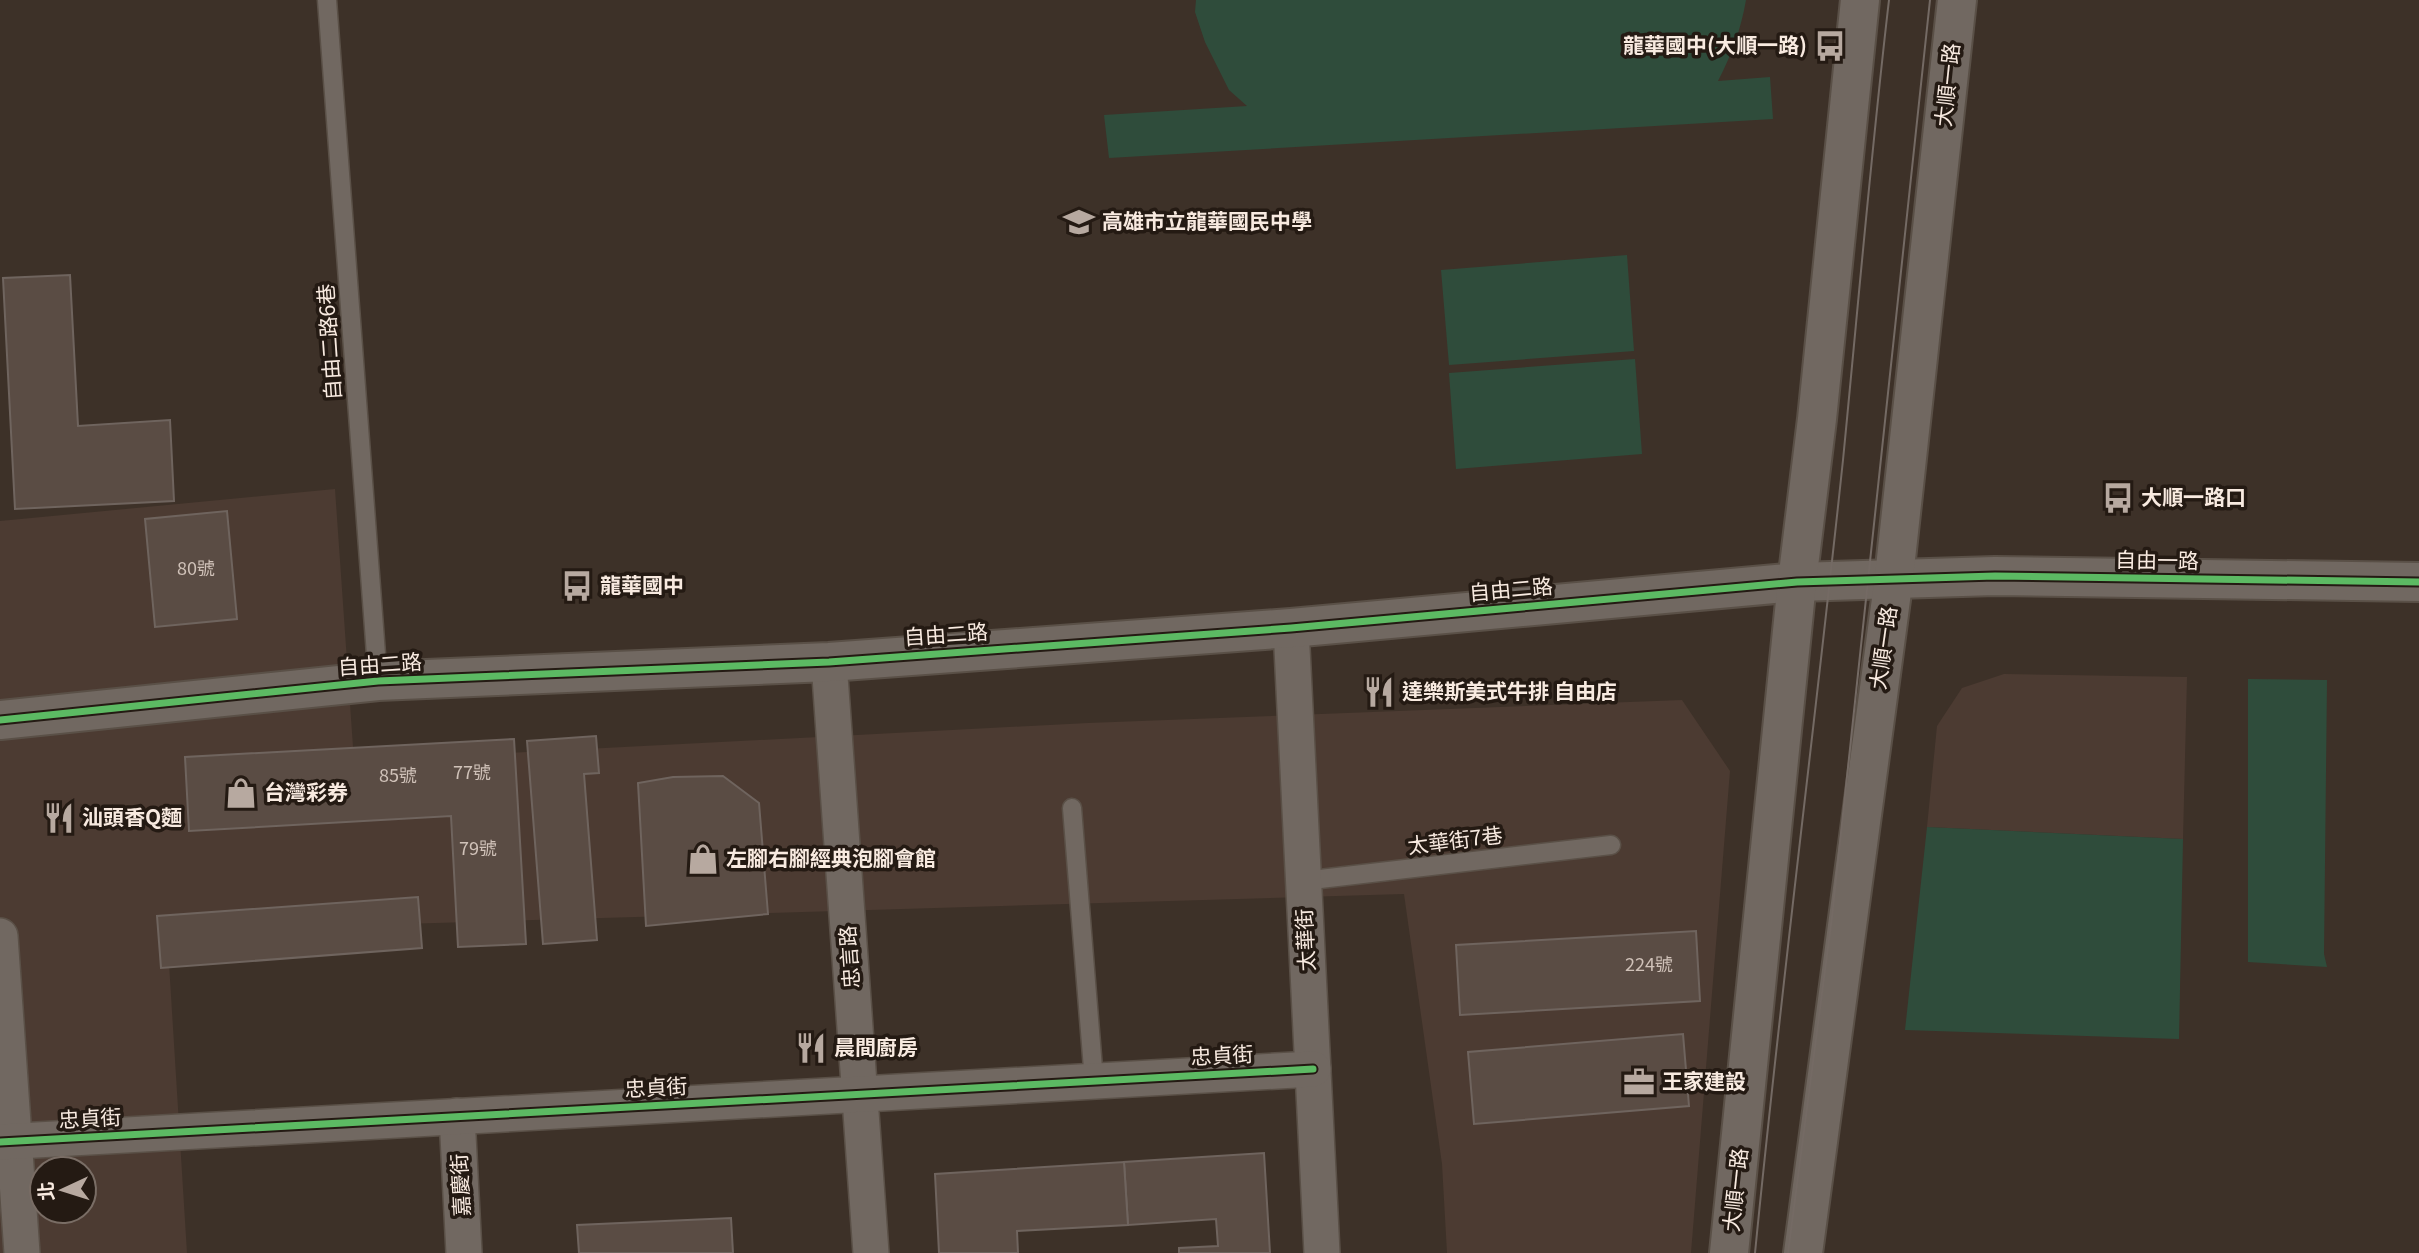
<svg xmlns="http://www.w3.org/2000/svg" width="2419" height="1253" viewBox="0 0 2419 1253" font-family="Georgia,'Noto Sans TC',serif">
<rect width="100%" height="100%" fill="#3d3128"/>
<!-- commercial -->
<g fill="#4c3b32" fill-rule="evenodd">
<path d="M 335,489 L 354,761 L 1088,723 L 1682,700 L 1730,771 L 1691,1253 L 1447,1253 L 1442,1164 L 1404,894 L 167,931 L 187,1253 L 0,1253 L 0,521 ZM 42,1169 L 84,1169 L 84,1211 L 42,1211 Z"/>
<polygon points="2004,674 2187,677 2183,839 1927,827 1937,726 1962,688"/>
</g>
<!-- green -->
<g fill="#2f4c3b">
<path d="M 1196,0 L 1746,0 C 1741,29 1732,54 1718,81 L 1770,77 L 1773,119 L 1109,158 L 1104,115 L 1247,106 L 1229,90 L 1205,42 L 1195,12 Z"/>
<polygon points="1627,255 1634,351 1449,365 1441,270"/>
<polygon points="1635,359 1642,454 1456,469 1449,373"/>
<polygon points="2248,679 2327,680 2324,954 2327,967 2248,962"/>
<polygon points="1927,827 2183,839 2179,1039 1905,1030"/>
</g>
<!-- building -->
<g fill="#5a4c44" stroke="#6f645e" stroke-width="2">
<polygon points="70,275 78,426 170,420 174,501 15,509 3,278"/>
<polygon points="227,511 237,619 155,627 145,519"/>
<polygon points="596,736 599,773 584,774 597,940 543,944 527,741"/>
<polygon points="514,739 526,944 458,947 451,816 189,831 185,757"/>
<polygon points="723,776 759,803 768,914 646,926 638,783 673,777"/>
<polygon points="418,897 422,948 161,968 157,916"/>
<polygon points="1696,931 1700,1001 1460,1015 1456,945"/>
<polygon points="1683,1034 1689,1106 1474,1124 1468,1052"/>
<polygon points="1264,1153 1270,1253 1179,1253 1179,1248 1218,1246 1216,1219 1128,1225 1124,1162"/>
<polygon points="1124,1162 1128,1225 1017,1231 1018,1253 939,1253 935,1174"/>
<polygon points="731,1218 733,1253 579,1253 577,1225"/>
</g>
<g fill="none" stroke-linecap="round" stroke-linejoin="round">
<defs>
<g id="service">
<polyline points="327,0 378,681"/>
<polyline points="1072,808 1094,1081"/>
<polyline points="1303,881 1611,845"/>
</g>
<g id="minor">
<polyline points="1291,628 1322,1253"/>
<polyline points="829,662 871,1253"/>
<polyline points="0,936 22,1253"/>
<polyline points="457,1116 464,1253"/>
<polyline points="0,1142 1313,1069"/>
</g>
<g id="tertiary">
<polyline points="0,720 378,681 829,662 1291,628 1797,582 1995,576 2419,582"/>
<polyline points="1729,1253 1797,582 1817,419 1860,0"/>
<polyline points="1803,1253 1894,577 1957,0"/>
</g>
</defs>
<!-- service casing -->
<use href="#service" stroke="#5a5047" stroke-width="21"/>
<!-- minor casing -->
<use href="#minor" stroke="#5a5047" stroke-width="38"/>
<!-- tertiary casing -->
<use href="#tertiary" stroke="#5a5047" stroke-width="42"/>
<!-- service -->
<use href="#service" stroke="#716861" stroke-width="18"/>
<!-- minor -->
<use href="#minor" stroke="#716861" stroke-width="35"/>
<!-- tertiary -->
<use href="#tertiary" stroke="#716861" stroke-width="38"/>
<!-- tram -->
<g stroke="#746a64" stroke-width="2">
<path d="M 1755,1253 C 1781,988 1815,725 1843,460 C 1858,307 1871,153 1889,0"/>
<polyline points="1788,1253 1832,917 1930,0"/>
</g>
<defs>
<g id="cycleway">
<polyline points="0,720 378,681 829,662 1291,628 1797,582 1995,576 2419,582"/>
<polyline points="0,1142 1313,1069"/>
</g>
</defs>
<!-- cycleway casing -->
<use href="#cycleway" stroke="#241a13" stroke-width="11"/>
<!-- cycleway -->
<use href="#cycleway" stroke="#5cba63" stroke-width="7"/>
</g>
<!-- icons -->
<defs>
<symbol id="bus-bare" viewBox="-9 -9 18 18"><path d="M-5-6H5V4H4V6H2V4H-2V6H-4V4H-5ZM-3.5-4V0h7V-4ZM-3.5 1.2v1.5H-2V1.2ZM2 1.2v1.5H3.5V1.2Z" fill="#b7a9a0" stroke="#241a13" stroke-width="2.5" paint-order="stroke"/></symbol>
<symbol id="school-bare" viewBox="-9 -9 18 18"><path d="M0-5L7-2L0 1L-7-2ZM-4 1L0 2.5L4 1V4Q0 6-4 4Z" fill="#b7a9a0" stroke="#241a13" stroke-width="2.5" paint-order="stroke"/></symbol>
<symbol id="restaurant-bare" viewBox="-9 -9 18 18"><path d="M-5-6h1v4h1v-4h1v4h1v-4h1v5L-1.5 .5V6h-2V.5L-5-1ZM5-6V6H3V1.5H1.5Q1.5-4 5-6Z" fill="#b7a9a0" stroke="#241a13" stroke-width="2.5" paint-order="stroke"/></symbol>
<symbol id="shop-bare" viewBox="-9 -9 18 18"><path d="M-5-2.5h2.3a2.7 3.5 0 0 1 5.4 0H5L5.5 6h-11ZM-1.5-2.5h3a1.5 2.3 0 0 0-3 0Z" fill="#b7a9a0" stroke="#241a13" stroke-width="2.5" paint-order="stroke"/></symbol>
<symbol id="office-bare" viewBox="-9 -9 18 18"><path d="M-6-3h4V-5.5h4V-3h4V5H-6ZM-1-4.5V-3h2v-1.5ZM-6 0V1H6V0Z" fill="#b7a9a0" stroke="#241a13" stroke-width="2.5" paint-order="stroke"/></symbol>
</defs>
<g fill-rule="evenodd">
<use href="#bus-bare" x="1808" y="24" width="44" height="44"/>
<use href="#school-bare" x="1057" y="200" width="44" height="44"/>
<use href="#bus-bare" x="2096" y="476" width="44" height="44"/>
<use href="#bus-bare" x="555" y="564" width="44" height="44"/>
<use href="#restaurant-bare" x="1357" y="670" width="44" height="44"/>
<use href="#shop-bare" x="219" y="771" width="44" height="44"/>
<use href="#restaurant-bare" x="37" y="796" width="44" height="44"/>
<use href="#shop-bare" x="681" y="837" width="44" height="44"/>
<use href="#restaurant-bare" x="789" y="1026" width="44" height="44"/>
<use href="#office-bare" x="1617" y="1060" width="44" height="44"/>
</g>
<g text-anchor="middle" stroke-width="7" stroke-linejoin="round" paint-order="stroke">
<!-- number labels -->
<g font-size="18" fill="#d0c2b9">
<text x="196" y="575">80號</text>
<text x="472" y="779">77號</text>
<text x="398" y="782">85號</text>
<text x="478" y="855">79號</text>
<text x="1649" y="971">224號</text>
</g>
<!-- poi labels -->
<g font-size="21" font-weight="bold" fill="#f8eae0" stroke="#241a13" text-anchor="start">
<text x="1807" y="53" text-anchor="end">龍華國中(大順一路)</text>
<text x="1102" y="229">高雄市立龍華國民中學</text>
<text x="2141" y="505">大順一路口</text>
<text x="600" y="593">龍華國中</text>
<text x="1402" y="699">達樂斯美式牛排 自由店</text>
<text x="264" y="800">台灣彩券</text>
<text x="82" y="825">汕頭香Q麵</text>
<text x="726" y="866">左腳右腳經典泡腳會館</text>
<text x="834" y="1055">晨間廚房</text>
<text x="1662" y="1089">王家建設</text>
</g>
<!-- street labels -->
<g font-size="21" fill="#f8eae0" stroke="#241a13">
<text transform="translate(1948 85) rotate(-84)" y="7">大順一路</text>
<text transform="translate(330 342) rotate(-94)" y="7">自由二路6巷</text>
<text transform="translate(2157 561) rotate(1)" y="7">自由一路</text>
<text transform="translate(1511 590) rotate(-5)" y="7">自由二路</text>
<text transform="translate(946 635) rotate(-4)" y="7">自由二路</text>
<text transform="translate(1884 648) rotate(-82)" y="7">大順一路</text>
<text transform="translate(380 665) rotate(-4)" y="7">自由二路</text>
<text transform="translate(1455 841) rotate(-7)" y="7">太華街7巷</text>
<text transform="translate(1306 940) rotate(-93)" y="7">太華街</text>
<text transform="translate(850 957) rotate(-94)" y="7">忠言路</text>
<text transform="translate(1222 1056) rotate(-3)" y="7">忠貞街</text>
<text transform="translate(656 1088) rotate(-3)" y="7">忠貞街</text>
<text transform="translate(90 1119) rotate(-3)" y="7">忠貞街</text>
<text transform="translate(461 1185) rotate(-93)" y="7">嘉慶街</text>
<text transform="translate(1736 1190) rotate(-84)" y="7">大順一路</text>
</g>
</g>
<!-- north arrow -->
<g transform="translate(63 1190) rotate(266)"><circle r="33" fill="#241a13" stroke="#796d65" stroke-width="2"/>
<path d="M0-5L12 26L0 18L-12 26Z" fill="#b7a9a0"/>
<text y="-10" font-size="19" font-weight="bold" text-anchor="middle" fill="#f8eae0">北</text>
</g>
</svg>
